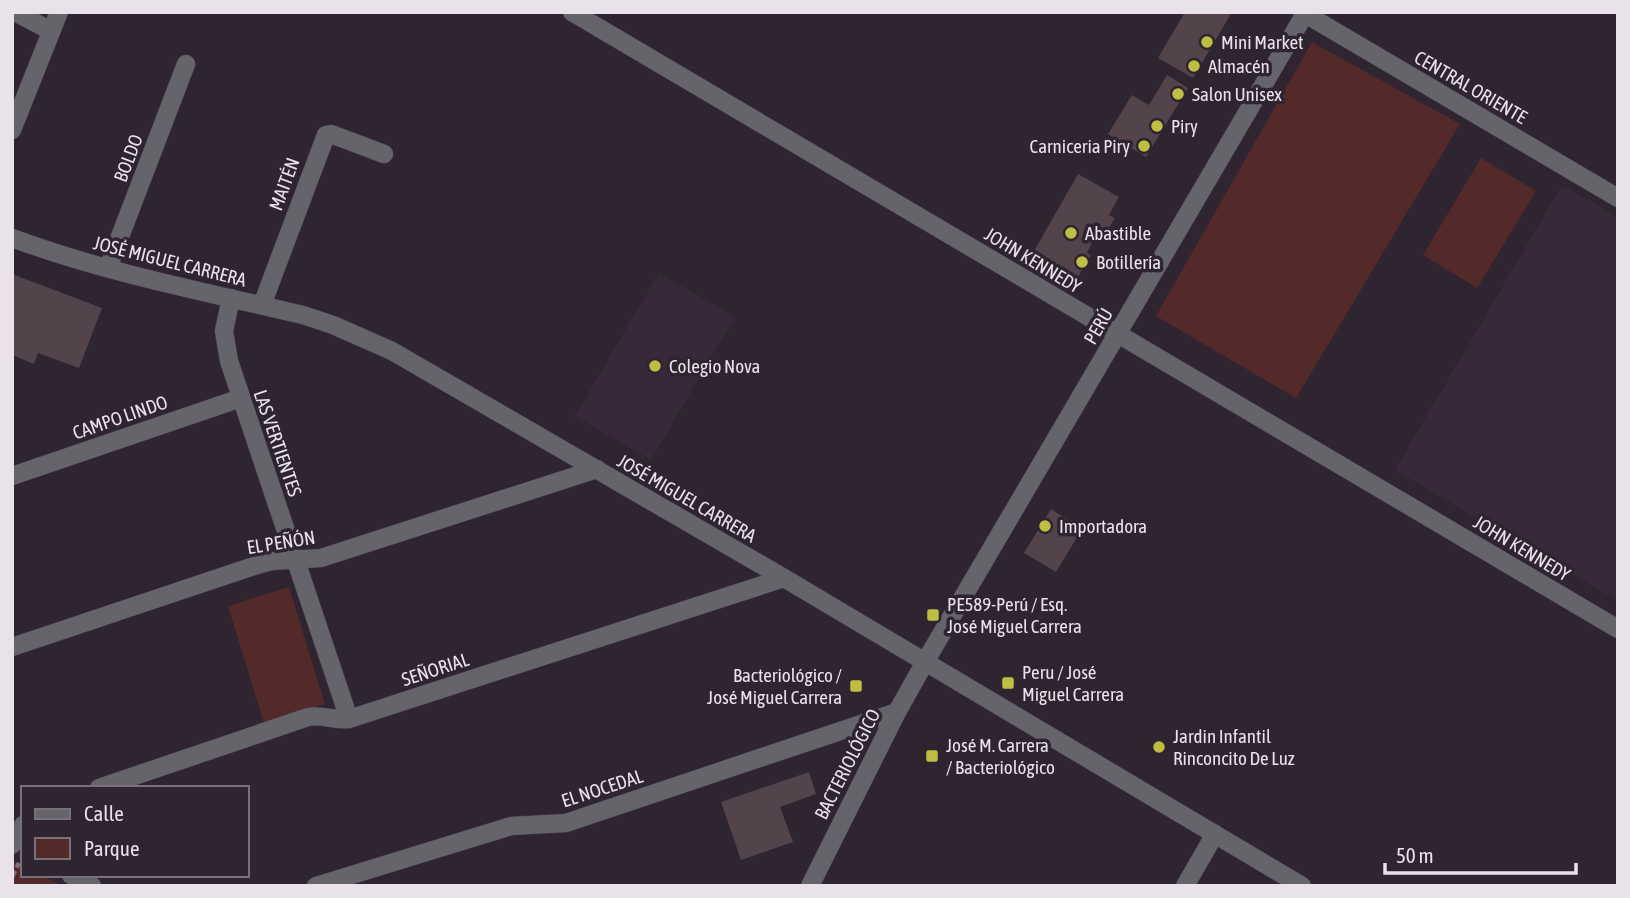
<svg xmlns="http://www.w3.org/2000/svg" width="1630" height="898" viewBox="0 0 1630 898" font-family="'Asap Condensed',sans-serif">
<rect width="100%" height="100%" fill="#2e2530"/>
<!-- built -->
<g fill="#37293a">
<polygon points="1562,185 1618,217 1618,601 1395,470"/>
<polygon points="659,273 735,317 651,460 575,416"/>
</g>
<!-- green -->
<g fill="#53292a">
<polygon points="1312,42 1460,124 1296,398 1156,316"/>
<polygon points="1481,158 1536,191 1477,288 1423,255"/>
<polygon points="289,587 325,704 264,723 228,606"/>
<polygon points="12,861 23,866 23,875 41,875 62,886 12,886"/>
</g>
<!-- building -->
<g fill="#53434a">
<polygon points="1185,12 1232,12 1193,78 1158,58"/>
<polygon points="1167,75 1188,88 1146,157 1108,134 1132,95 1149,105"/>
<polygon points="1078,174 1119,197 1109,215 1115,218 1101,241 1095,237 1087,253 1091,255 1078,277 1034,251"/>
<polygon points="12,274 102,308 79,368 38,353 34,364 12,355"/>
<polygon points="1051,509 1082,529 1056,572 1024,553"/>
<polygon points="809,772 816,794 780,807 793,842 741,860 721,802"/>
</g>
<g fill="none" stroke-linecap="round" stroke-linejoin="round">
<defs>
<g id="minor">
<polyline points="15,12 51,31"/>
<polyline points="572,12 1618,629"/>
<polyline points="1302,12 1618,198"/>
<polyline points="12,130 59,12"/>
<path d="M 12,238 C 106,273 206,292 303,315 L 333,325 L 392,351 L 784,578 L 1302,886"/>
<polyline points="108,268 186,64"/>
<polyline points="231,298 224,331 229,361 349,719"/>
<polyline points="262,305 326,135 331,134 384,154"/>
<polyline points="12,476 241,398"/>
<polyline points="12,647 257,565 272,561 321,558 597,469"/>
<path d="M 99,788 L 308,717 C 323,714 335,721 349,719 L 784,578"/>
<polyline points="12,845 23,825"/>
<polyline points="71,875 92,886"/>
<polyline points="316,886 511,826 566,823 897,712"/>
<polyline points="810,886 897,712 925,662 1306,12"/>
<polyline points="1185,886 1215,834"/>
</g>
</defs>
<!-- minor casing -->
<use href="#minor" stroke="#4c434e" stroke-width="19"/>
<!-- path -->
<polyline stroke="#7a727c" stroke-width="4.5" stroke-dasharray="7 3.5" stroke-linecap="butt" points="12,877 19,863"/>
<!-- minor -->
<use href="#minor" stroke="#65646b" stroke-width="18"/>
</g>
<!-- markers -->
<g fill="#bebf42" stroke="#2e2530" stroke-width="2.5">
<circle cx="1207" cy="42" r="7"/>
<circle cx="1194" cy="66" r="7"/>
<circle cx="1178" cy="94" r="7"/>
<circle cx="1157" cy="126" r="7"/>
<circle cx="1144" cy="146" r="7"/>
<circle cx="1071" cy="233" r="7"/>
<circle cx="1082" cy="262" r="7"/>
<circle cx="655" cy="366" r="7"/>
<circle cx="1045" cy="526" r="7"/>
<rect x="926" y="608" width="14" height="14" rx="3.5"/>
<rect x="1001" y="676" width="14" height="14" rx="3.5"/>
<rect x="849" y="679" width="14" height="14" rx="3.5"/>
<circle cx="1159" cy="747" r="7"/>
<rect x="925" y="749" width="14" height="14" rx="3.5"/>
</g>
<g text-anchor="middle" stroke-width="7" stroke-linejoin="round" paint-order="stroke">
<!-- poi labels -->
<g font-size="19" fill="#e9e2ea" stroke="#2e2530" text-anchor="start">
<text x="1221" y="49">Mini Market</text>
<text x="1208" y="73">Almacén</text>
<text x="1192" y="101">Salon Unisex</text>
<text x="1171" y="133">Piry</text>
<text x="1130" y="153" text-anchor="end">Carniceria Piry</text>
<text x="1085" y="240">Abastible</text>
<text x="1096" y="269">Botillería</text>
<text x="669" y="373">Colegio Nova</text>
<text x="1059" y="533">Importadora</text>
<text x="947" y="611">PE589-Perú / Esq.<tspan x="947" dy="22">José Miguel Carrera</tspan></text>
<text x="1022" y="679">Peru / José<tspan x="1022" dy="22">Miguel Carrera</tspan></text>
<text x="842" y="682" text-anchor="end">Bacteriológico /<tspan x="842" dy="22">José Miguel Carrera</tspan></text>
<text x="1173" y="743">Jardin Infantil<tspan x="1173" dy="22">Rinconcito De Luz</tspan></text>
<text x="946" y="752">José M. Carrera<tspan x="946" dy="22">/ Bacteriológico</tspan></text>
</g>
<!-- street labels -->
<g font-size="19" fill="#e9e2ea" stroke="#2e2530">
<text transform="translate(1471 87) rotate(30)" y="7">CENTRAL ORIENTE</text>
<text transform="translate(128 158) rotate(-69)" y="7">BOLDO</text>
<text transform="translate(284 184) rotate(-70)" y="7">MAITÉN</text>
<text transform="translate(1033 260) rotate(31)" y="7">JOHN KENNEDY</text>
<text transform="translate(170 261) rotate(14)" y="7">JOSÉ MIGUEL CARRERA</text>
<text transform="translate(1098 326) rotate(-60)" y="7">PERÚ</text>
<text transform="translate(120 417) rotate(-19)" y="7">CAMPO LINDO</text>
<text transform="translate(278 443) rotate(71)" y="7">LAS VERTIENTES</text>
<text transform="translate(687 498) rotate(30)" y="7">JOSÉ MIGUEL CARRERA</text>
<text transform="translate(281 542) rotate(-9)" y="7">EL PEÑÓN</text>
<text transform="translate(1522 548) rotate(31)" y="7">JOHN KENNEDY</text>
<text transform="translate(435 669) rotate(-18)" y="7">SEÑORIAL</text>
<text transform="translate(847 764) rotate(-63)" y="7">BACTERIOLÓGICO</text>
<text transform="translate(602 788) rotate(-18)" y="7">EL NOCEDAL</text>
</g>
</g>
<!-- border -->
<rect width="1630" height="898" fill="none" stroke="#e9e2ea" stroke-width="28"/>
<!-- legend -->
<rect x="21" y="786" width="228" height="91" fill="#2e2530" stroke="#79717a" stroke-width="2"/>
<rect x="35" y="809" width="35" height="10" fill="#65646b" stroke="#79717a" stroke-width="2"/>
<text x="84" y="821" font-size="21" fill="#e9e2ea">Calle</text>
<rect x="35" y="838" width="35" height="21" fill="#53292a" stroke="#79717a" stroke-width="2"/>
<text x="84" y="856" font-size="21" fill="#e9e2ea">Parque</text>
<!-- scale -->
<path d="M1385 863v10h191v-10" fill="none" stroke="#e9e2ea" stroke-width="3.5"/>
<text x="1396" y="863" font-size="21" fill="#e9e2ea" stroke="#2e2530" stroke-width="5" paint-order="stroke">50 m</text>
</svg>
